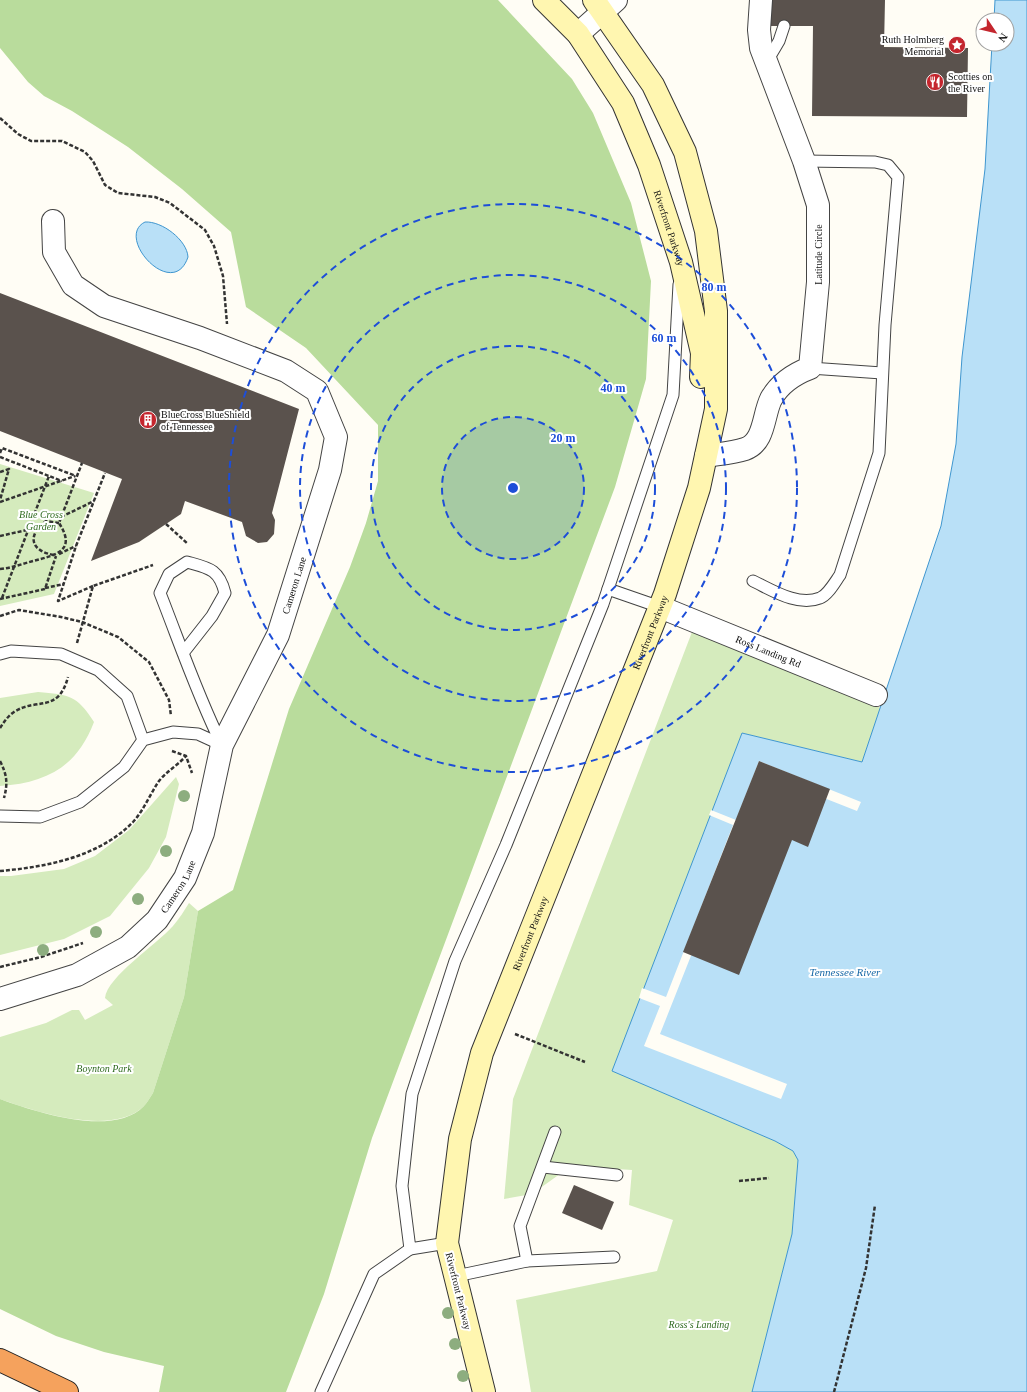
<svg xmlns="http://www.w3.org/2000/svg" width="1027" height="1392" viewBox="0 0 1027 1392" font-family="'Times New Roman',serif">
<rect width="100%" height="100%" fill="#fffdf5"/>
<!-- green -->
<g fill="#d5ebbd">
<polygon points="0,464 94,493 54,594 0,606"/>
<polygon points="692,632 881,708 862,762 742,733 613,1071 775,1141 793,1151 798,1160 792,1234 752,1392 531,1392 516,1300 657,1271 673,1220 629,1205 632,1170 571,1166 532,1194 504,1199 513,1099"/>
<path d="M 38,692 C 69,695 76,694 94,722 C 77,767 46,783 0,786 L 0,698 Z"/>
<polygon points="176,777 179,784 166,837 149,868 110,916 64,939 0,955 0,876 11,876 64,869 95,856 129,830"/>
<path d="M 189,903 L 198,911 L 184,997 L 153,1093 C 150,1097 148,1102 144,1106 C 113,1137 36,1112 0,1099 L 0,1037 L 46,1023 L 72,1010 L 79,1010 L 85,1020 L 113,1005 L 105,998 C 107,977 157,944 173,926 C 179,919 184,911 189,903 Z"/>
</g>
<!-- forest -->
<path fill="#b9dc9c" d="M 0,0 L 498,0 L 572,79 L 593,113 L 631,203 L 651,281 L 646,379 L 615,487 L 372,1138 L 324,1294 L 286,1392 L 159,1392 L 164,1366 L 104,1352 L 56,1336 L 0,1309 L 0,1099 C 36,1112 113,1138 144,1106 C 148,1102 150,1097 153,1093 L 184,997 L 198,911 L 233,890 L 289,709 L 350,567 L 366,523 L 378,481 L 378,425 L 306,348 L 246,307 L 231,232 L 182,189 L 128,147 L 72,111 L 44,96 L 28,82 L 0,48 Z"/>
<!-- water -->
<g fill="#b9e0f7" stroke="#3f96cf">
<polygon points="995,0 1027,0 1027,1392 752,1392 792,1234 798,1160 793,1151 775,1141 612,1071 742,733 862,762 941,526 956,444 962,357 985,169 992,44 1007,44 1007,20 994,20"/>
<path d="M 145,222 C 162,221 187,240 188,257 C 173,302 114,237 145,222 Z"/>
</g>
<!-- pier -->
<polygon fill="#fffdf5" points="759,761 861,802 857,811 763,774 660,1034 787,1084 781,1099 644,1046 660,1006 639,998 642,988 666,997 733,825 709,815 711,810 736,820"/>
<!-- building -->
<g fill="#5a524d">
<polygon points="770,0 885,0 884,47 968,48 967,117 812,116 813,26 770,26"/>
<polygon points="0,293 299,409 272,513 275,520 274,534 267,542 258,543 246,536 242,522 185,501 181,514 139,542 91,561 122,479 0,431"/>
<polygon points="759,761 830,789 808,847 792,840 739,975 683,952"/>
<polygon points="574,1185 614,1202 602,1230 562,1213"/>
</g>
<g fill="none" stroke-linecap="round" stroke-linejoin="round">
<defs>
<g id="lane">
<polyline points="766,63 779,41 784,26"/>
<polyline points="810,368 882,373"/>
<path d="M 753,581 C 772,590 798,607 820,598 C 828,595 835,582 840,575 L 879,453 L 885,325 L 898,177 L 888,165 L 875,162 L 804,161"/>
<polyline points="608,589 660,607"/>
<polyline points="0,654 11,651 61,654 98,670 127,696 143,740"/>
<path d="M 0,816 L 40,817 L 80,802 L 124,767 L 143,740 L 173,732 L 198,734 L 222,745 C 198,697 180,644 160,593 L 169,574 L 187,562 C 209,568 219,569 225,593 L 212,616 L 183,653"/>
<polyline points="543,1167 617,1175"/>
<polyline points="447,1243 410,1249 402,1186 412,1094 455,961 506,845 603,604 673,395 679,284"/>
<polyline points="527,1261 520,1226 555,1132"/>
<polyline points="456,1276 527,1261 614,1257"/>
<polyline points="321,1392 374,1274 410,1249"/>
</g>
<g id="street">
<polyline points="578,34 616,0"/>
<path id="s1" d="M 706,456 C 718,454 733,453 745,449 C 765,442 763,415 771,399 C 780,383 794,374 810,368 L 818,282 L 818,205 L 804,161 L 761,48 L 759,30 L 761,0"/>
<path id="s2" d="M 660,607 L 876,695"/>
<path id="s3" d="M 0,999 L 77,975 L 128,947 L 157,920 L 185,878 L 203,833 L 222,745 L 278,635 L 330,470 L 336,437 L 317,391 L 286,371 L 200,338 L 104,306 L 73,285 L 54,252 L 53,221"/>
</g>
<g id="secondary">
<path id="s4" d="M 544,0 L 578,34 L 623,103 L 649,165 L 681,262 L 702,353 L 701,377"/>
<path id="s5" d="M 484,1392 L 447,1243 L 460,1139 L 482,1053 L 665,594 L 699,488 L 716,409 L 716,311 L 706,231 L 685,152 L 653,85 L 594,0"/>
</g>
<polyline id="highway" points="0,1360 67,1392"/>
</defs>
<!-- lane casing -->
<use href="#lane" stroke="#444" stroke-width="13"/>
<!-- street casing -->
<use href="#street" stroke="#444" stroke-width="24"/>
<!-- secondary casing -->
<use href="#secondary" stroke="#333" stroke-width="24"/>
<!-- highway casing -->
<use href="#highway" stroke="#222" stroke-width="24"/>
<!-- path -->
<g stroke="#333" stroke-width="2.5" stroke-dasharray="4 2" stroke-linecap="butt">
<polyline points="0,118 18,134 31,141 62,141 85,152 93,161 105,185 118,193 155,197 170,203 205,230 214,246 223,276 227,324"/>
<polyline points="0,453 2,448 76,476"/>
<polyline points="0,457 49,476"/>
<polyline points="0,472 9,469 0,500"/>
<polyline points="0,502 75,476"/>
<polyline points="61,517 94,501"/>
<polyline points="166,524 188,544"/>
<polyline points="0,536 36,528"/>
<polyline points="59,554 76,546"/>
<path d="M 54,555 C 30,551 27,535 46,521 L 59,523"/>
<path d="M 0,569 C 11,568 22,564 33,561 C 56,555 77,551 59,523 L 82,463"/>
<polyline points="93,586 58,601 76,546 105,473"/>
<polyline points="45,588 64,584"/>
<polyline points="2,598 49,476 62,481"/>
<polyline points="0,599 45,589 56,556"/>
<polyline points="0,616 19,610 61,617 82,622 118,637 149,662 169,700 171,716"/>
<polyline points="77,643 93,586 153,565"/>
<path d="M 0,728 C 4,722 8,716 14,712 C 37,697 58,714 68,677"/>
<polyline points="172,751 186,756 192,773"/>
<path d="M 0,761 C 7,775 8,783 4,798"/>
<path d="M 0,871 C 46,867 99,857 133,822 C 144,810 150,794 159,781 C 167,771 178,765 186,756"/>
<polyline points="0,967 41,957 83,943"/>
<polyline points="515,1034 585,1062"/>
<polyline points="739,1181 769,1178"/>
<polyline points="834,1392 866,1268 875,1205"/>
</g>
<!-- lane -->
<use href="#lane" stroke="#fff" stroke-width="11"/>
<!-- street -->
<use href="#street" stroke="#fff" stroke-width="22"/>
<!-- secondary -->
<use href="#secondary" stroke="#fff6b0" stroke-width="22"/>
<!-- highway -->
<use href="#highway" stroke="#f5a25d" stroke-width="22"/>
</g>
<!-- trees -->
<g fill="#8dad7f">
<circle cx="184" cy="796" r="6"/>
<circle cx="166" cy="851" r="6"/>
<circle cx="138" cy="899" r="6"/>
<circle cx="96" cy="932" r="6"/>
<circle cx="43" cy="950" r="6"/>
<circle cx="448" cy="1313" r="6"/>
<circle cx="455" cy="1344" r="6"/>
<circle cx="463" cy="1376" r="6"/>
</g>
<!-- distance rings -->
<circle cx="513" cy="488" r="71" fill="#1d4ed8" fill-opacity=".12"/>
<g fill="none" stroke="#1d4ed8" stroke-width="2" stroke-dasharray="7 5">
<circle cx="513" cy="488" r="71"/>
<circle cx="513" cy="488" r="142"/>
<circle cx="513" cy="488" r="213"/>
<circle cx="513" cy="488" r="284"/>
</g>
<!-- icons -->
<defs>
<symbol id="sight-disc" viewBox="-11 -11 22 22"><circle r="9.5" fill="#c4262e" stroke="#fff"/><path d="M0-6L1.8-2.2L6-1.7L2.9 1.2L3.7 5.4L0 3.3L-3.7 5.4L-2.9 1.2L-6-1.7L-1.8-2.2Z" fill="#fff"/></symbol>
<symbol id="restaurant-disc" viewBox="-11 -11 22 22"><circle r="9.5" fill="#c4262e" stroke="#fff"/><path d="M-5-6h1v4h1v-4h1v4h1v-4h1v5L-1.5 .5V6h-2V.5L-5-1ZM5-6V6H3V1.5H1.5Q1.5-4 5-6Z" fill="#fff"/></symbol>
<symbol id="building-disc" viewBox="-11 -11 22 22"><circle r="9.5" fill="#c4262e" stroke="#fff"/><path d="M-4-6H4V6H1V3H-1V6H-4ZM-2.5-4.3h1.7v1.8h-1.7ZM.8-4.3h1.7v1.8H.8ZM-2.5-1h1.7V.8h-1.7ZM.8-1h1.7V.8H.8Z" fill="#fff"/></symbol>
</defs>
<g fill-rule="evenodd">
<use href="#sight-disc" x="947" y="35" width="20" height="20"/>
<use href="#restaurant-disc" x="925" y="72" width="20" height="20"/>
<use href="#building-disc" x="138" y="410" width="20" height="20"/>
</g>
<g text-anchor="middle" stroke-width="4" stroke-linejoin="round" paint-order="stroke">
<!-- poi labels -->
<g font-size="10" fill="#111" stroke="#fff" text-anchor="start">
<text x="944" y="43" text-anchor="end">Ruth Holmberg<tspan x="944" dy="12">Memorial</tspan></text>
<text x="948" y="80">Scotties on<tspan x="948" dy="12">the River</tspan></text>
<text x="161" y="418">BlueCross BlueShield<tspan x="161" dy="12">of Tennessee</tspan></text>
</g>
<!-- street labels -->
<g font-size="10" fill="#111" stroke="#fff">
<text dy="4" stroke="none"><textPath href="#s4" startOffset="264">Riverfront Parkway</textPath></text>
<text dy="4" stroke="none"><textPath href="#s1" startOffset="263">Latitude Circle</textPath></text>
<text dy="4" stroke="none"><textPath href="#s3" startOffset="543">Cameron Lane</textPath></text>
<text dy="4" stroke="none"><textPath href="#s5" startOffset="800">Riverfront Parkway</textPath></text>
<text dy="4" stroke="none"><textPath href="#s2" startOffset="117">Ross Landing Rd</textPath></text>
<text dy="4" stroke="none"><textPath href="#s3" startOffset="218">Cameron Lane</textPath></text>
<text dy="4" stroke="none"><textPath href="#s5" startOffset="476">Riverfront Parkway</textPath></text>
<text transform="translate(459 1291) rotate(76)" y="4">Riverfront Parkway</text>
</g>
<!-- park labels -->
<g font-size="10" font-style="italic" fill="#2f6b1f" stroke="#fff">
<text x="41" y="518">Blue Cross<tspan x="41" dy="12">Garden</tspan></text>
<text x="104" y="1072">Boynton Park</text>
<text x="699" y="1328">Ross's Landing</text>
</g>
<!-- water labels -->
<g font-size="11" font-style="italic" fill="#1768a6" stroke="#fff">
<text x="845" y="976">Tennessee River</text>
</g>
</g>
<circle cx="513" cy="488" r="6" fill="#1d4ed8" stroke="#fff" stroke-width="2"/>
<g font-size="12" text-anchor="middle" font-weight="bold" fill="#1d4ed8" stroke="#fff" stroke-width="4" stroke-linejoin="round" paint-order="stroke">
<text x="714" y="291">80 m</text>
<text x="664" y="342">60 m</text>
<text x="613" y="392">40 m</text>
<text x="563" y="442">20 m</text>
</g>
<!-- north arrow -->
<g transform="translate(995 32) rotate(125)"><circle r="19" fill="#ffffff" stroke="#a0a0a0"/>
<path d="M0-3L7 15L0 10L-7 15Z" fill="#c4262e"/>
<text y="-6" font-size="11" font-weight="bold" text-anchor="middle" fill="#111111">N</text>
</g>
</svg>
